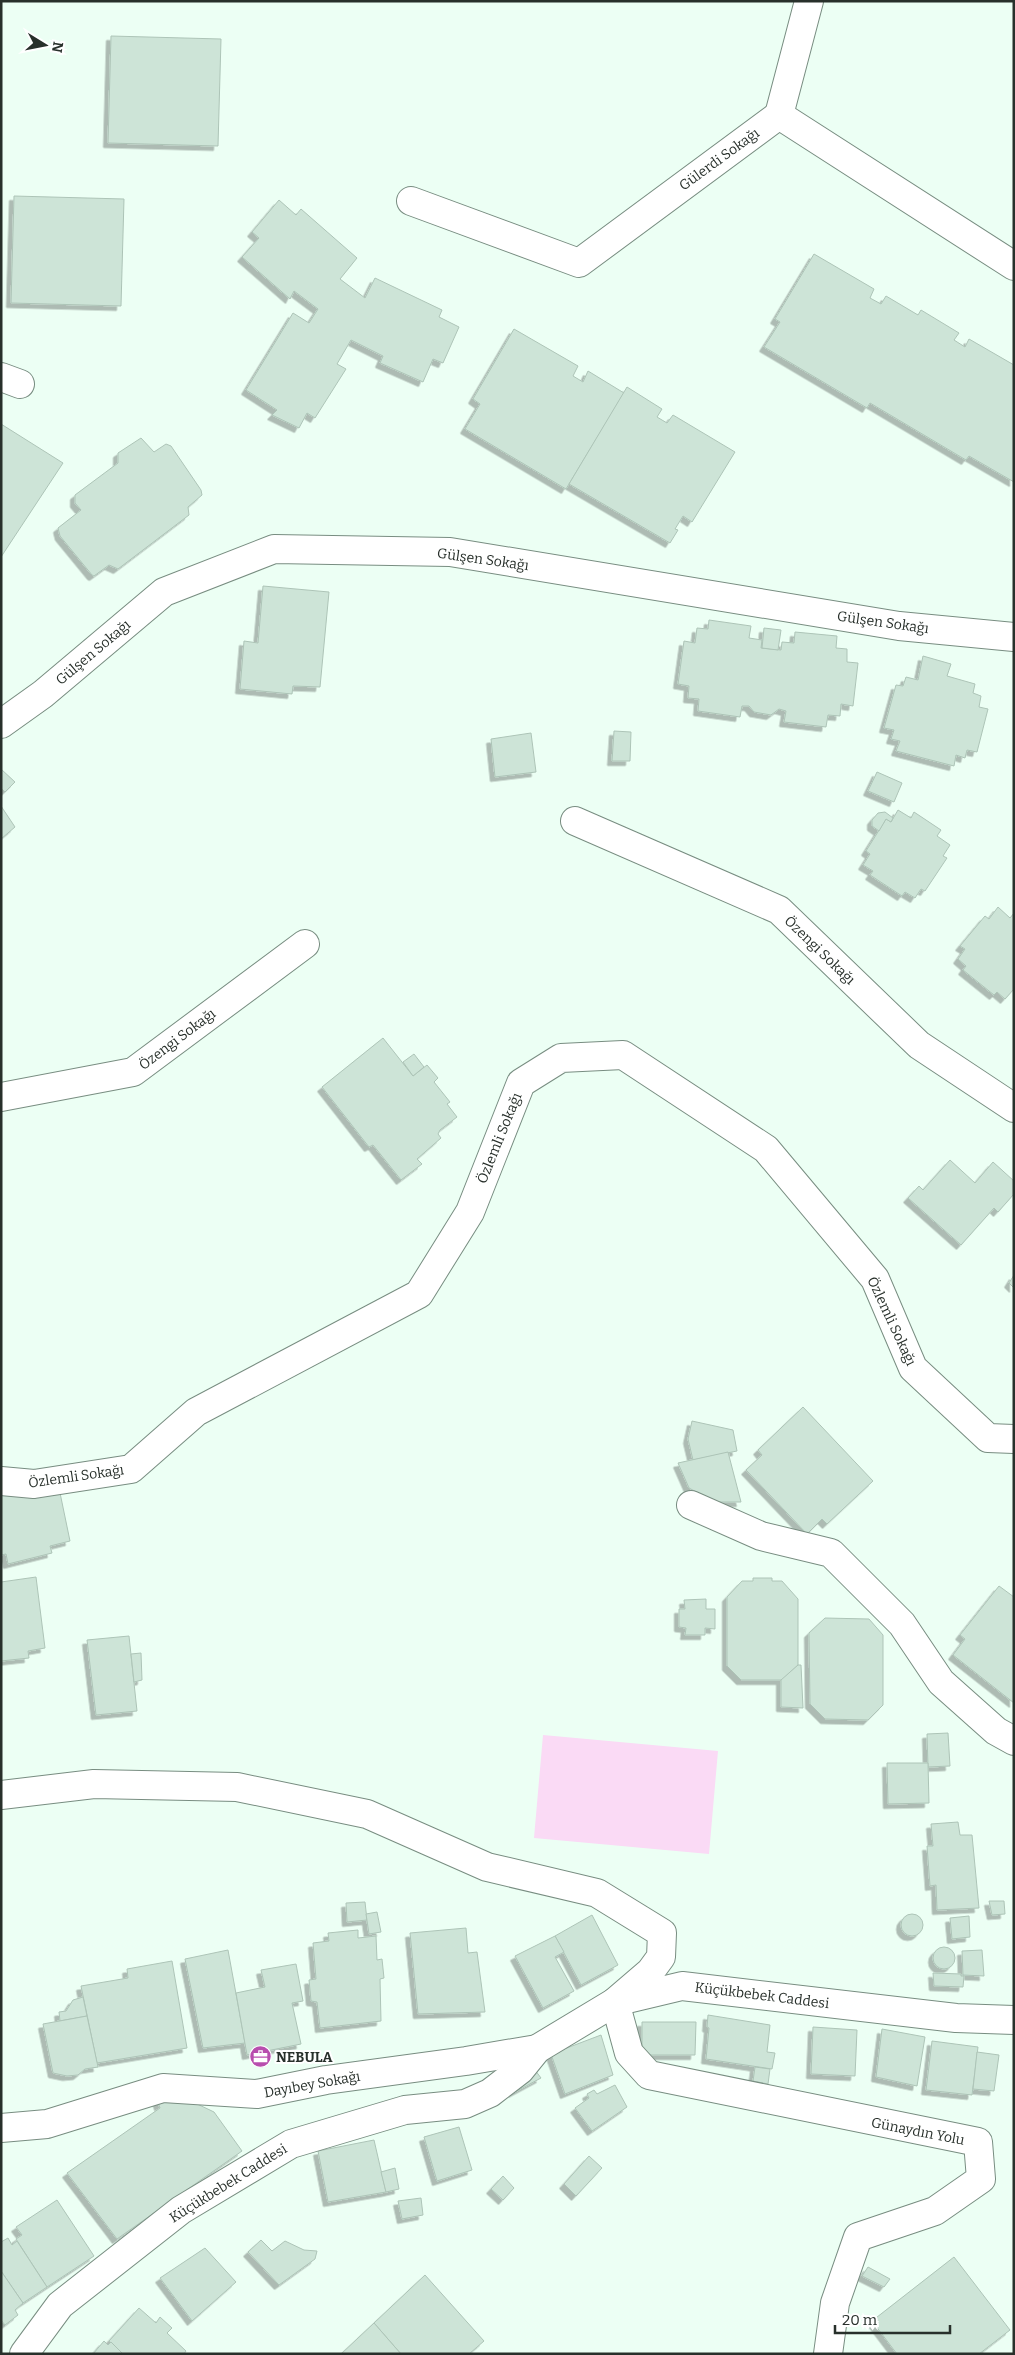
<svg xmlns="http://www.w3.org/2000/svg" width="1015" height="2355" viewBox="0 0 1015 2355" font-family="Bitter,serif">
<defs>
<filter id="shadow"><feDropShadow dx="-4.5" dy="4.5" stdDeviation="0" flood-color="#0004"/></filter>
</defs>
<rect width="100%" height="100%" fill="#ecfff4"/>
<!-- green -->
<polygon fill="#fadaf5" points="543,1735 718,1751 709,1854 534,1838"/>
<!-- building -->
<g fill="#cde4d7" stroke="#adc4b7" filter="url(#shadow)">
<polygon points="111,36 221,39 218,146 108,143"/>
<polygon points="14,196 124,199 121,306 11,303"/>
<polygon points="279,200 296,215 301,209 357,258 340,279 365,298 375,278 442,310 439,317 459,327 443,363 433,359 423,382 380,363 383,356 351,340 337,364 346,369 315,418 307,413 299,428 272,415 277,410 246,390 293,313 309,323 318,309 294,291 290,299 242,257 259,238 252,232"/>
<polygon points="814,254 874,289 870,298 881,304 886,296 918,315 921,310 959,333 954,340 965,347 969,339 1014,365 1014,482 969,456 966,460 870,403 867,408 764,347 780,322 775,319"/>
<polygon points="514,329 578,366 573,376 583,382 588,371 624,393 566,489 465,429 480,404 473,399"/>
<polygon points="627,387 662,409 657,417 667,423 673,415 735,452 692,522 683,516 675,529 678,530 670,543 569,484"/>
<polygon points="1,424 63,463 1,557"/>
<polygon points="141,438 154,452 166,444 171,446 201,490 202,495 188,507 189,515 118,569 109,565 94,576 92,575 60,536 58,528 81,510 75,503 75,495 118,463 118,453"/>
<polygon points="263,586 329,592 320,687 293,686 292,694 240,689 244,641 258,643"/>
<polygon points="709,620 751,626 749,638 762,640 761,648 781,650 782,642 794,643 795,632 837,636 836,648 847,649 847,662 858,663 853,706 841,704 840,716 828,715 826,727 784,722 786,711 779,709 771,715 754,712 749,706 742,706 740,717 698,711 699,699 688,698 689,686 678,684 684,641 695,643 697,628 708,629"/>
<polygon points="764,628 781,630 778,650 762,648"/>
<polygon points="923,656 951,664 947,676 975,684 973,693 981,696 979,707 988,709 977,752 967,750 965,758 956,755 954,766 896,751 900,741 891,739 894,730 884,728 896,685 903,686 906,677 918,680"/>
<polygon points="614,731 631,732 630,761 612,761"/>
<polygon points="531,733 536,772 495,777 491,739"/>
<polygon points="1,769 15,782 5,792 1,788"/>
<polygon points="877,772 902,783 894,802 868,791"/>
<polygon points="1,806 15,827 1,839"/>
<polygon points="898,810 911,818 914,812 941,830 937,836 950,845 943,856 947,858 925,891 921,889 915,898 905,892 902,896 870,875 873,871 863,865 870,854 866,851 886,819 891,822"/>
<polygon points="885,812 893,818 891,822 886,819 879,831 872,826 872,820 878,813"/>
<polygon points="998,907 1010,918 1014,913 1014,989 1005,999 997,992 994,995 963,970 966,966 958,959 965,949 960,946 985,916 989,919"/>
<polygon points="383,1038 413,1076 427,1065 438,1078 434,1082 450,1102 447,1104 457,1117 440,1130 438,1134 441,1138 417,1159 422,1164 401,1180 373,1145 369,1147 322,1087"/>
<polygon points="414,1054 424,1067 413,1076 403,1062"/>
<polygon points="950,1160 975,1183 993,1162 1014,1181 1014,1194 998,1212 994,1208 961,1245 908,1198 919,1186 923,1190"/>
<polygon points="1014,1275 1014,1288 1009,1283"/>
<polygon points="803,1407 873,1481 827,1524 822,1519 807,1534 746,1470 762,1455 758,1450"/>
<polygon points="692,1421 733,1430 737,1451 693,1460 688,1439"/>
<polygon points="728,1452 741,1502 715,1502 689,1488 678,1463"/>
<polygon points="59,1488 70,1541 50,1546 52,1553 8,1564 6,1554 1,1555 1,1489"/>
<polygon points="36,1577 45,1648 28,1651 29,1658 1,1661 1,1582"/>
<polygon points="753,1578 772,1578 772,1581 782,1581 798,1599 798,1665 782,1680 741,1680 727,1666 727,1597 742,1581 753,1581"/>
<polygon points="999,1586 1014,1597 1014,1703 953,1655 965,1639 960,1635"/>
<polygon points="706,1599 706,1609 715,1609 715,1629 705,1628 705,1635 685,1635 686,1628 679,1627 679,1609 685,1609 684,1600"/>
<polygon points="825,1618 869,1619 883,1635 883,1705 868,1720 825,1719 810,1704 809,1633"/>
<polygon points="129,1636 137,1711 96,1715 87,1640"/>
<polygon points="141,1653 142,1680 134,1682 131,1654"/>
<polygon points="798,1665 801,1665 803,1708 781,1707 781,1680"/>
<polygon points="948,1733 950,1766 928,1767 927,1734"/>
<polygon points="887,1763 928,1763 929,1803 888,1804"/>
<polygon points="958,1822 960,1835 972,1835 979,1908 937,1910 936,1885 930,1886 927,1846 933,1846 931,1824"/>
<polygon points="989,1901 1004,1901 1005,1914 992,1915"/>
<polygon points="365,1902 367,1920 347,1922 346,1903"/>
<polygon points="377,1912 381,1932 369,1934 366,1914"/>
<circle cx="912" cy="1925" r="11"/>
<polygon points="592,1915 618,1965 581,1985 555,1936"/>
<polygon points="969,1916 970,1937 952,1939 950,1918"/>
<polygon points="466,1928 468,1953 477,1952 485,2012 418,2014 410,1933"/>
<polygon points="358,1930 358,1938 376,1936 377,1960 382,1959 384,1978 380,1979 381,2021 320,2028 317,2002 311,2001 309,1980 316,1979 313,1943 329,1941 328,1933"/>
<polygon points="555,1936 564,1952 555,1957 574,1991 543,2008 515,1956"/>
<circle cx="944" cy="1958" r="11"/>
<polygon points="228,1950 245,2043 203,2048 185,1959"/>
<polygon points="982,1950 984,1976 963,1975 962,1951"/>
<polygon points="172,1961 187,2048 97,2063 81,1986 128,1978 127,1969"/>
<polygon points="296,1964 303,2001 292,2003 301,2044 247,2055 236,1993 265,1987 261,1970"/>
<polygon points="933,1973 961,1974 961,1976 964,1976 963,1987 934,1986"/>
<polygon points="83,1997 87,2016 60,2021 59,2012 66,2011 73,2000"/>
<polygon points="708,2015 770,2025 767,2052 775,2053 772,2069 706,2059 709,2028 707,2027"/>
<polygon points="87,2016 98,2067 85,2069 78,2075 67,2076 53,2073 43,2024"/>
<polygon points="642,2022 696,2022 695,2055 642,2055"/>
<polygon points="813,2027 857,2030 855,2076 811,2074"/>
<polygon points="882,2029 925,2037 917,2086 876,2077"/>
<polygon points="601,2035 613,2075 565,2094 551,2054"/>
<polygon points="932,2041 978,2047 972,2095 926,2090"/>
<polygon points="977,2052 999,2055 994,2091 973,2089"/>
<polygon points="755,2067 770,2069 768,2084 753,2081"/>
<polygon points="535,2070 541,2078 513,2093"/>
<polygon points="615,2085 627,2107 592,2131 575,2108 589,2098 587,2094 594,2090 597,2094"/>
<polygon points="156,2097 193,2102 214,2112 242,2151 117,2239 67,2173 160,2108"/>
<polygon points="459,2127 472,2170 437,2181 424,2137"/>
<polygon points="374,2140 386,2192 328,2202 318,2151"/>
<polygon points="589,2156 602,2168 576,2196 564,2184"/>
<polygon points="395,2168 399,2189 386,2192 381,2172"/>
<polygon points="503,2176 514,2188 503,2200 491,2189"/>
<polygon points="421,2198 423,2215 402,2219 398,2201"/>
<polygon points="57,2200 94,2256 47,2287 16,2239 22,2235 16,2227"/>
<polygon points="8,2238 12,2245 17,2241 47,2287 23,2303 1,2271 1,2242"/>
<polygon points="261,2240 272,2251 285,2241 304,2250 317,2251 315,2259 279,2285 248,2252"/>
<polygon points="205,2248 236,2282 192,2321 160,2278"/>
<polygon points="954,2257 1010,2330 979,2354 897,2354 872,2321"/>
<polygon points="868,2267 890,2279 884,2287 862,2276"/>
<polygon points="1,2271 23,2303 15,2310 18,2315 5,2325 1,2320"/>
<polygon points="425,2275 484,2341 469,2354 401,2354 374,2323"/>
<polygon points="139,2308 156,2323 160,2317 172,2328 167,2333 186,2351 184,2354 123,2354 109,2341"/>
<polygon points="374,2323 401,2354 341,2354"/>
<polygon points="104,2341 108,2345 111,2342 123,2354 93,2354"/>
</g>
<g fill="none" stroke-linecap="round" stroke-linejoin="round">
<defs>
<g id="minor">
<polyline points="779,115 1014,266"/>
<polyline points="779,115 809,1"/>
<polyline points="411,201 579,263 779,115"/>
<polyline points="1,377 20,384"/>
<polyline points="1,724 43,694 164,592 274,549 450,552 899,626 1014,637"/>
<polyline points="575,821 779,910 919,1045 1014,1108"/>
<polyline points="1,1097 133,1072 305,944"/>
<polyline points="1,1481 34,1484 131,1469 196,1412 419,1294 470,1212 521,1083 561,1058 623,1055 766,1149 875,1279 913,1368 988,1438 1014,1439"/>
<polyline points="691,1505 761,1536 831,1553 902,1624 941,1682 996,1731 1014,1741"/>
<polyline points="1,1795 94,1784 237,1787 367,1814 487,1867 597,1893 662,1933 661,1957 650,1972 615,2002 629,2053 649,2075 978,2142 981,2179 935,2211 858,2237 835,2303 828,2354"/>
<polyline points="1,2128 47,2124 163,2088 257,2094 326,2080 466,2061 537,2049"/>
<polyline points="24,2354 60,2305 181,2210 291,2144 405,2110 465,2104 490,2093 520,2070 537,2049 615,2002 682,1986 956,2018 1014,2020"/>
</g>
</defs>
<!-- minor casing -->
<use href="#minor" stroke="#788d81" stroke-width="30"/>
<!-- minor -->
<use href="#minor" stroke="#fff" stroke-width="28"/>
</g>
<!-- icons -->
<defs>
<symbol id="office-disc" viewBox="-11 -11 22 22"><circle r="9.5" fill="#b84dae" stroke="#fff"/><path d="M-6-3h4V-5.5h4V-3h4V5H-6ZM-1-4.5V-3h2v-1.5ZM-6 0V1H6V0Z" fill="#fff"/></symbol>
</defs>
<g fill-rule="evenodd">
<use href="#office-disc" x="248" y="2044" width="25" height="25"/>
</g>
<g text-anchor="middle" stroke-width="4" stroke-linejoin="round" paint-order="stroke">
<!-- street labels -->
<g font-size="14" fill="#28302b" stroke="#fff">
<text transform="translate(719 159) rotate(-36)" y="5">Gülerdi Sokağı</text>
<text transform="translate(483 559) rotate(8)" y="5">Gülşen Sokağı</text>
<text transform="translate(883 622) rotate(8)" y="5">Gülşen Sokağı</text>
<text transform="translate(93 652) rotate(-40)" y="5">Gülşen Sokağı</text>
<text transform="translate(820 950) rotate(44)" y="5">Özengi Sokağı</text>
<text transform="translate(177 1039) rotate(-37)" y="5">Özengi Sokağı</text>
<text transform="translate(499 1138) rotate(-68)" y="5">Özlemli Sokağı</text>
<text transform="translate(892 1321) rotate(65)" y="5">Özlemli Sokağı</text>
<text transform="translate(76 1476) rotate(-8)" y="5">Özlemli Sokağı</text>
<text transform="translate(762 1995) rotate(7)" y="5">Küçükbebek Caddesi</text>
<text transform="translate(312 2084) rotate(-10)" y="5">Dayıbey Sokağı</text>
<text transform="translate(918 2131) rotate(11)" y="5">Günaydın Yolu</text>
<text transform="translate(228 2183) rotate(-32)" y="5">Küçükbebek Caddesi</text>
</g>
<!-- poi labels -->
<g font-size="14" font-weight="bold" fill="#28302b" stroke="#fff" text-anchor="start">
<text x="276" y="2062">NEBULA</text>
</g>
</g>
<!-- border -->
<rect width="1015" height="2355" fill="none" stroke="#28302b" stroke-width="5"/>
<!-- north arrow -->
<g transform="translate(45 45) rotate(100)" stroke="#ffffff" stroke-width="4" paint-order="stroke">
<path d="M0-4L9 19L0 12L-9 19Z" fill="#28302b"/>
<text y="-8" font-size="14" font-weight="bold" text-anchor="middle" fill="#28302b">N</text>
</g>
<!-- scale -->
<path d="M835 2325v8h115v-8" fill="none" stroke="#28302b" stroke-width="2.5"/>
<text x="842" y="2325" font-size="15" fill="#28302b" stroke="#ffffff" stroke-width="4" paint-order="stroke">20 m</text>
</svg>
